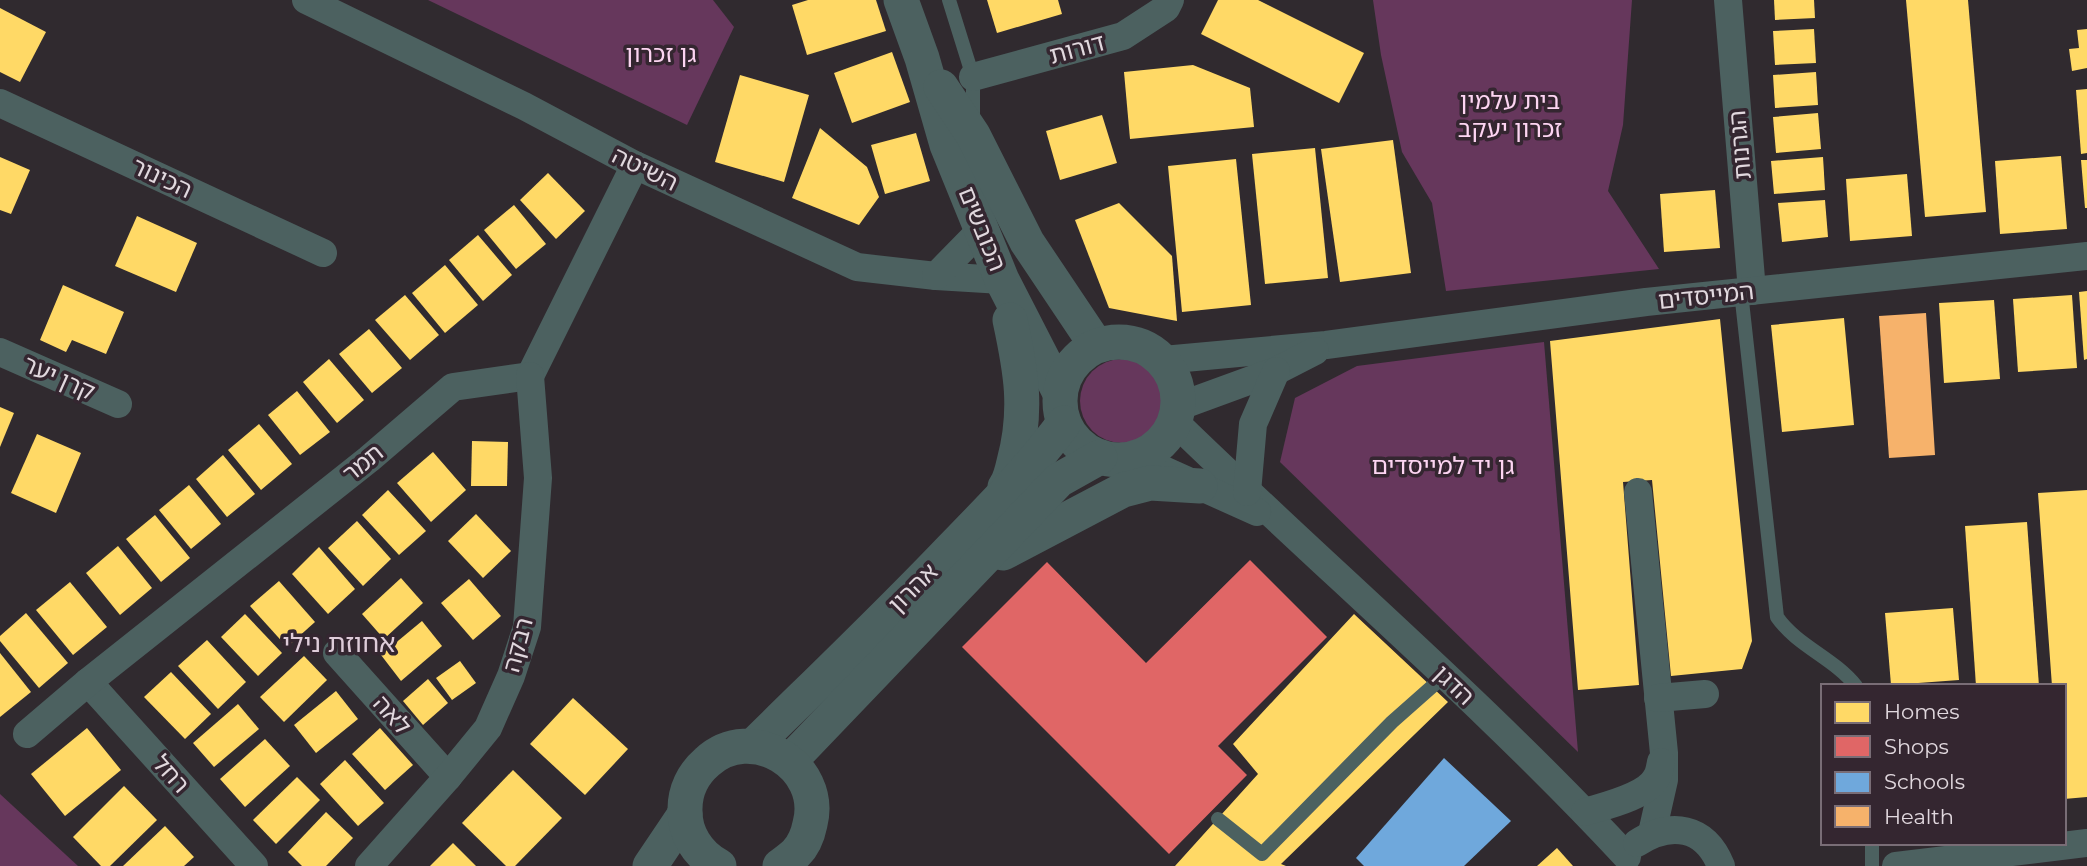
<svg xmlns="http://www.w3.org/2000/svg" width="2087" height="866" viewBox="0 0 2087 866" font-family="Montserrat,'Noto Sans Hebrew',sans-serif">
<rect width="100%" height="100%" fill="#302a2f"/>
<!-- green -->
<g fill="#66375c">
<polygon points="428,0 713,0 734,27 687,125"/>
<polygon points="1373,0 1632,0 1623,125 1608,191 1659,269 1446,291 1432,203 1402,152 1381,55"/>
<polygon points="1544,342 1578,752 1280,462 1295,398 1357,366"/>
<circle cx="1122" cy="401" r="42"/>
<polygon points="0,794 78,866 0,866"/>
</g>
<!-- homes -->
<g fill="#ffd966">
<polygon points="808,0 876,0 886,31 807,55 792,5"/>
<polygon points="987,0 1058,0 1062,14 997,33"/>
<polygon points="1218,0 1258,0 1364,53 1339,103 1201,34"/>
<polygon points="1774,0 1814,0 1815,18 1775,20"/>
<polygon points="1906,0 1968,0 1986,212 1925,217"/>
<polygon points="0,8 46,32 20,82 0,72"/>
<polygon points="1814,29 1816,63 1775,65 1773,31"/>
<polygon points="2087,29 2087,68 2072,71 2069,49 2079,48 2077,30"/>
<polygon points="892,52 910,102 852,123 834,73"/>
<polygon points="1193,65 1250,88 1254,127 1130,139 1124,72"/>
<polygon points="1816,72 1818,105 1775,108 1773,75"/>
<polygon points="740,75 809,95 784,182 715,162"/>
<polygon points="2087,89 2087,153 2081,154 2076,90"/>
<polygon points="1818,113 1821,149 1776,153 1773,117"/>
<polygon points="1102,115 1117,163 1060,180 1046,131"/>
<polygon points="820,128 867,167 879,197 859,225 792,198"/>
<polygon points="916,133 930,181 885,194 871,145"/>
<polygon points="1393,140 1411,273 1340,282 1321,149"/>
<polygon points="1315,148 1328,278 1265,284 1252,154"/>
<polygon points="2061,156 2067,229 2000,234 1995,161"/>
<polygon points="0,157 30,170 11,214 0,210"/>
<polygon points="1823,157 1825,190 1774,194 1771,161"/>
<polygon points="1236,159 1251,305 1182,312 1168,166"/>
<polygon points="2081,160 2087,160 2087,208 2085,208"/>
<polygon points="548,173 585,211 556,239 520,200"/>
<polygon points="1907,174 1912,236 1850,241 1846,179"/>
<polygon points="1715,190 1720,248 1664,252 1660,194"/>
<polygon points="1825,200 1828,237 1782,242 1778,203"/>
<polygon points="1119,203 1172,256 1177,321 1109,308 1075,220"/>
<polygon points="514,205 546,244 516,269 484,230"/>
<polygon points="137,216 197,243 176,292 115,266"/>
<polygon points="478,235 512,275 483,301 449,260"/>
<polygon points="445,265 478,305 445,333 412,293"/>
<polygon points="63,285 124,312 106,354 72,340 66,352 40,340"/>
<polygon points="2087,291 2087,359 2084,360 2079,292"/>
<polygon points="405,295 439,335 410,360 375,320"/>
<polygon points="2072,295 2077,368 2018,372 2013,299"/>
<polygon points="1994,300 2000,379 1944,383 1939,303"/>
<polygon points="1844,318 1854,425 1782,432 1771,325"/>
<polygon points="1720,319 1752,641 1742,669 1671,676 1652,480 1623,482 1639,685 1578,690 1550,341"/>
<polygon points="369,329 402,368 372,393 339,354"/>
<polygon points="329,359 364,400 337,423 303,382"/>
<polygon points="297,391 330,432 300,455 268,415"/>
<polygon points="0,407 14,413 0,447"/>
<polygon points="259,424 292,464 261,490 228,450"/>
<polygon points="37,434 81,453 56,513 11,493"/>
<polygon points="472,441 508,442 507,486 471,486"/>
<polygon points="433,452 466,490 431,522 397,483"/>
<polygon points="223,455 255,494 227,517 196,479"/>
<polygon points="189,485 221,524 191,549 159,510"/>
<polygon points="388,490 426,531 399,555 362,515"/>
<polygon points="2087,490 2087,797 2064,799 2064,686 2052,686 2038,493"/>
<polygon points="476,514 511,551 483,578 448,541"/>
<polygon points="155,515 190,558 161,582 126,539"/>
<polygon points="357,521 391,559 363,586 328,548"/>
<polygon points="2027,522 2039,686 1976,686 1965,526"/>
<polygon points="118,546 152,588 120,615 86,573"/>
<polygon points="319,547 355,589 328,614 292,574"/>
<polygon points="401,578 423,603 384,639 362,614"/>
<polygon points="469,579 501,616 473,640 441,603"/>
<polygon points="279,581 315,622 287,647 250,606"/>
<polygon points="70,582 107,627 73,655 36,610"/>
<polygon points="1953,608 1959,680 1891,685 1885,613"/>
<polygon points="26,613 68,663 39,688 0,641 0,636"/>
<polygon points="245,614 282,653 258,676 221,637"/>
<polygon points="1354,614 1448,702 1281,864 1286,866 1175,866 1258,774 1233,744"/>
<polygon points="422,621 442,646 401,681 381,655"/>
<polygon points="207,640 246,682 218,709 178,666"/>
<polygon points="0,653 31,692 0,717"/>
<polygon points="304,656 327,680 284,722 260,697"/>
<polygon points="460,661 476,683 452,700 436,678"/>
<polygon points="171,672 211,714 185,739 144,697"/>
<polygon points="428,679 448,703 423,725 403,701"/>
<polygon points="336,691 358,719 316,753 294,725"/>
<polygon points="573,698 628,749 585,795 530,744"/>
<polygon points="238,704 259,729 214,767 193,743"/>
<polygon points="87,728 121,770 65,816 31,774"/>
<polygon points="380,728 413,765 385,790 352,754"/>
<polygon points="265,739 290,766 245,807 220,779"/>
<polygon points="345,760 384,803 358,826 320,784"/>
<polygon points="513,770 562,818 515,866 506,866 462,823"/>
<polygon points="297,777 320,800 276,844 253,820"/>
<polygon points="124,786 157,820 110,866 101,866 73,837"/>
<polygon points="326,812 353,838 326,866 302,866 288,852"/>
<polygon points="165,826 194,857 184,866 123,866"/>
<polygon points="453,843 476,866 430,866"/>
<polygon points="1557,848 1573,866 1537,866"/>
</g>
<!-- shops -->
<polygon fill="#e06666" points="1250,560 1327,637 1218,746 1247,775 1169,854 962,647 1047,562 1146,663"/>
<!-- schools -->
<polygon fill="#6fa8dc" points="1444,758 1511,821 1464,866 1364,866 1356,858"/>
<!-- health -->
<polygon fill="#f6b26b" points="1926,313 1935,455 1889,458 1879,316"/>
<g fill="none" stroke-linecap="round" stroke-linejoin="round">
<!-- service -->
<g stroke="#4c6160" stroke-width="14">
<polyline points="949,0 973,77 973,124"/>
<path d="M 1741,292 L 1777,617 C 1797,646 1834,658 1856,686"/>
<polyline points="1218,819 1262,854 1392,722 1444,676"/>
<polyline points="1872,843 1872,866"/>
</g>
<!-- minor -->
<g stroke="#4c6160" stroke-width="28">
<polyline points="306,0 524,106 635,165 857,267 936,276 1002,280"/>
<polyline points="1728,0 1752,291"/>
<polyline points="973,77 1123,36 1166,8 1170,0"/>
<polyline points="0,103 323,253"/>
<polyline points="936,276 982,229"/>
<polyline points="0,352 118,404"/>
<polyline points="1163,360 1326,345 1646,302 2087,256"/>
<polyline points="530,376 635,165"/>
<polyline points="1180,406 1276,371 1315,351"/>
<path d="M 1176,423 C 1325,568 1485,704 1627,857"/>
<polyline points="1137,458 1257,512"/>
<polyline points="1247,492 1253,424 1276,371"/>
<polyline points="1638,492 1664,753 1664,780 1652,833"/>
<polyline points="337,653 448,777"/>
<polyline points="88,682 254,866"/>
<polyline points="1658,698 1705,694"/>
<polyline points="27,734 88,682 369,459 453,387 530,376"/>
<path d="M 1585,812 C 1604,806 1646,797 1656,778 C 1659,774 1660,767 1661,762"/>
<path d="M 1637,843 C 1671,821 1705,826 1721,866"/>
<polyline points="369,866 448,777 488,728 511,676 527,627 538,478 530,376"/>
<polyline points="1896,866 2087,843"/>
</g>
<!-- tertiary -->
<g stroke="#4c6160" stroke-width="35">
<polyline points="901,0 922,58 947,145 1002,280 1060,393"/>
<polyline points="941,87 973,135 1027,242 1096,345"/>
<circle cx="1119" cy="401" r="59"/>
<path d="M 1005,487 C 1010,480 1012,471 1014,462 C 1028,410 1021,371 1010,320"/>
<polyline points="1003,553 1123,490 1150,483 1200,486"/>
<path d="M 753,746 C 819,681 886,617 950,550 C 990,509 1030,469 1064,423"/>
<polyline points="790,761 1059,480 1100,457"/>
<polyline points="650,866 685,814"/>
<path d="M 719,866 C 698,855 684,833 685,809 C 685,791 693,774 707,762 C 751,721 825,766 810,824 C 808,834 804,845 796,853 C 791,858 785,862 780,866"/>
</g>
</g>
<g text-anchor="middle" stroke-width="7" stroke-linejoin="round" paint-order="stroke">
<!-- street labels -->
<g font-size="24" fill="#e1d8de" stroke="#342630">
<text transform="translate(1077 49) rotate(-15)" y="8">דורות</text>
<text transform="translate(1740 145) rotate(-95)" y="8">הגרנות</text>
<text transform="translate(645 169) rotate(26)" y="8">השיטה</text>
<text transform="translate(162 178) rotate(25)" y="8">הכינור</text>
<text transform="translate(982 229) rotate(68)" y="8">הכובשים</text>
<text transform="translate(1706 296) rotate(-6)" y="8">המייסדים</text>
<text transform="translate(59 378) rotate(24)" y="8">קרן יער</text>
<text transform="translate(363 463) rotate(-39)" y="8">תמר</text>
<text transform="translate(913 588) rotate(-45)" y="8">אהרון</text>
<text transform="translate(518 645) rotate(-75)" y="8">רבקה</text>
<text transform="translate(1454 685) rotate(44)" y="8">הדגן</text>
<text transform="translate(392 715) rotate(48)" y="8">לאה</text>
<text transform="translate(171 774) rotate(48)" y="8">רחל</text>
</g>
<!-- park labels -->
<g font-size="24" fill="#fdd5f2" stroke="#342630">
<text x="661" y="62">גן זכרון</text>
<text x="1510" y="109">בית עלמין<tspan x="1510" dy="28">זכרון יעקב</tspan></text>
<text x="1443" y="474">גן יד למייסדים</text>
</g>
<!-- neighbourhood labels -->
<g font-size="26" fill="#deccd9" stroke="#342630">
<text x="339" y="652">אחוזת נילי</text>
</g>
</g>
<!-- legend -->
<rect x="1821" y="684" width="245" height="161" fill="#342630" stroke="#796d76" stroke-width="2"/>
<rect x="1835" y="702" width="35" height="21" fill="#ffd966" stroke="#796d76" stroke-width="2"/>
<text x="1884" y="719" font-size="21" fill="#e1d8de">Homes</text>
<rect x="1835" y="736" width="35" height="21" fill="#e06666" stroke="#796d76" stroke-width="2"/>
<text x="1884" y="754" font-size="21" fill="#e1d8de">Shops</text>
<rect x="1835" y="772" width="35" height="21" fill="#6fa8dc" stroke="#796d76" stroke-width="2"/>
<text x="1884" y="789" font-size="21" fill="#e1d8de">Schools</text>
<rect x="1835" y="806" width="35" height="21" fill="#f6b26b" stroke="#796d76" stroke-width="2"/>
<text x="1884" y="824" font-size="21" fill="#e1d8de">Health</text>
</svg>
